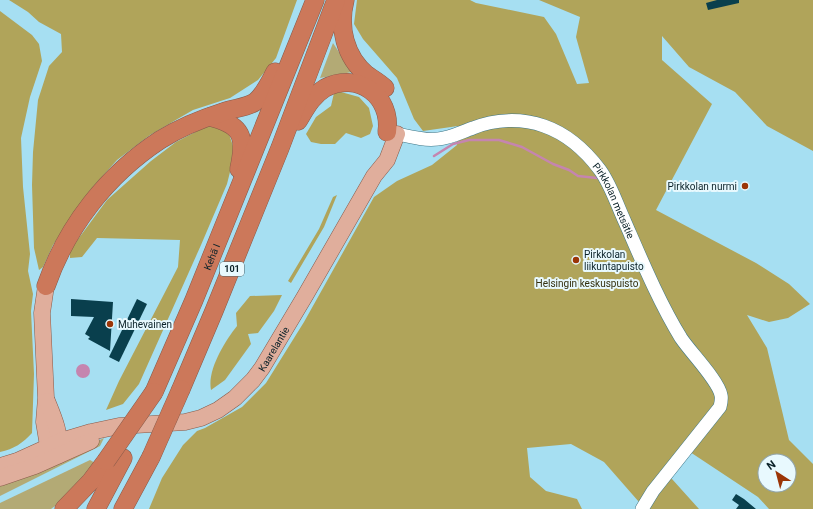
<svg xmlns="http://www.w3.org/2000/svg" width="813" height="509" viewBox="0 0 813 509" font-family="Roboto,sans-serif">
<rect width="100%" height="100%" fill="#a6dff2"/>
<!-- green -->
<g fill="#b3aa75">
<polygon points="333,43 352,72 320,78"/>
<polygon points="104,438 100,446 0,496 0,483 18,478"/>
<polygon points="90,460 95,463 68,496 51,509 0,509 0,503"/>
</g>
<!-- forest -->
<g fill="#b0a45a" fill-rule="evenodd">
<polygon points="9,0 297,0 276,58 258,80 230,98 193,110 150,135 117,160 91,189 76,210 53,245 43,267 39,270 34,248 32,185 33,152 38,100 49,66 62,52 61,34 39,22 28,12"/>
<path d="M 357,0 L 470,0 L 476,3 L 544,17 L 556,34 L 577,84 L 589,83 L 576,37 L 580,17 L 539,0 L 813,0 L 813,151 L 767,126 L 735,92 L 689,67 L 662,36 L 662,60 L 712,104 L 656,210 L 756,263 L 789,284 L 810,304 L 788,318 L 769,322 L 747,315 L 767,348 L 789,440 L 813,464 L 813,509 L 769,509 L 758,497 L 684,448 L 663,469 L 699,509 L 649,509 L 639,502 L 604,462 L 571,444 L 527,448 L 530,477 L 546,491 L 577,499 L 582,509 L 149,509 L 162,478 L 183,445 L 197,431 L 205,428 L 242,407 L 266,383 L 304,322 L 374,197 L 397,181 L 432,165 L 457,145 L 458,126 L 423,131 L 414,119 L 397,78 L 363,39 L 354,24 ZM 765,461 L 789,461 L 789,485 L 765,485 Z"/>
<path d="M 0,11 L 32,35 L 39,44 L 42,61 L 30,97 L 21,138 L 23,187 L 30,254 L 28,271 L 33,294 L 31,311 L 34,374 L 32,433 C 23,443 14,449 0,452 Z"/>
<polygon points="341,92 359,97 369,108 373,126 370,134 361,138 346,133 335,144 321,144 311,142 306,134 316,117 331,106 334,93"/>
<polygon points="219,125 229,134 235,152 227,184 201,245 139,384 123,404 106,410 119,381 178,267 180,240 97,238 82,257 70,258 70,250 107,200 151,161 176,142 205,127"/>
<polygon points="337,195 324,227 291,283 288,281 319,229 333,197"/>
<path d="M 282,295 L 274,311 L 258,333 L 248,334 L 251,344 L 225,380 L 211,390 C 207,370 225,341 237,326 L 236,313 L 250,296 Z"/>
</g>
<!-- water -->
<circle fill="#c585af" cx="83" cy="371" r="7"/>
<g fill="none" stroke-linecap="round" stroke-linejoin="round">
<!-- stream -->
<polyline stroke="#c585af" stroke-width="2.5" points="434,156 453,144 469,140 499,140 522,147 553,164 569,170 578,176 597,178"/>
</g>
<!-- building -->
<g fill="#093f4d">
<polygon points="717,0 739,0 739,3 708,10 706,3"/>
<polygon points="71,299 113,302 110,351 88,339 90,337 85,334 94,317 71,316"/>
<polygon points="137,299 147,304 119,362 109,357"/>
<polygon points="736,494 744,499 756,509 736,509 739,505 732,500"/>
</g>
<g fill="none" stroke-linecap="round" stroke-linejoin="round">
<defs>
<g id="minor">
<path id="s1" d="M 388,132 C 405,135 421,141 438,139 C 451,138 461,132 473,128 C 495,119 521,118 544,126 C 567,134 585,150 600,170 C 611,185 617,205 625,222 C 642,261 659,302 681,338 C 691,353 718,380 721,395 C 722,399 721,403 720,407 L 653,491 L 642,509"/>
</g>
<g id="major">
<polyline points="46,286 42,313 46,398 44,422 48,446 59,455"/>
<path d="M 47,401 C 54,418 61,434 59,452"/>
<path id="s2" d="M 0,466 L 17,461 L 61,441 L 91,432 L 119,426 L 185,422 L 201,418 L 218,410 L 235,398 L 253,380 L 262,368 L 305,296 L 374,176 L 387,160 L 397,134"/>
<polyline points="0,478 35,466 91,441"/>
</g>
<g id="highway">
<path d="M 345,0 C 338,27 345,57 367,75 C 373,79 380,83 385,88"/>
<path d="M 210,117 C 243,125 246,137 239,169"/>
<path d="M 298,121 C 306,108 312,96 325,88 C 358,71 392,96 387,132"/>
<path d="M 46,286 C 67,226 107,175 160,140 C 179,128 201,119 223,112 C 233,108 246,108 255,102 C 264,95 270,82 275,72"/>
<polyline points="181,389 214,311 280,148 336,0"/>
<path id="s3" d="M 154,392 L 194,300 L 315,0"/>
<polyline points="64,509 91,481 106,461"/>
<polyline points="96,509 123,458"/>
<polyline points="123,509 151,457"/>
</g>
</defs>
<!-- minor casing -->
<use href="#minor" stroke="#3f7687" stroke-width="14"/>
<!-- major casing -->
<use href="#major" stroke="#885a49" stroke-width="17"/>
<!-- highway casing -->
<use href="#highway" stroke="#885a49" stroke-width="19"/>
<!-- minor -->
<use href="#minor" stroke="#fff" stroke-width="13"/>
<!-- major -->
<use href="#major" stroke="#e0ae9c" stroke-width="16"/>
<!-- highway -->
<use href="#highway" stroke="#cc785a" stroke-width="18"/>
<defs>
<g id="highway-bridge">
<polyline points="151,457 181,389"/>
<polyline points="106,461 154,392"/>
</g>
</defs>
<!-- highway-bridge casing -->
<use href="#highway-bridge" stroke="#885a49" stroke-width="19" stroke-linecap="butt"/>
<!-- highway-bridge -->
<use href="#highway-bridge" stroke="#cc785a" stroke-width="18"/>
</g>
<!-- markers -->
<g fill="#9b3507" stroke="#e8f9fe" stroke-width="1.5">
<circle cx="745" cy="186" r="4"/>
<circle cx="576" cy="260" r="4"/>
<circle cx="110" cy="324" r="4"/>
</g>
<g text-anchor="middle" stroke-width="4" stroke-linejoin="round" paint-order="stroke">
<!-- shield labels -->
<rect fill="#e8f9fe" stroke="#4d6269" stroke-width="1" x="220" y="262" width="24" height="14" rx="3"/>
<g font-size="9" font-weight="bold" fill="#0b2229">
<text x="232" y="272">101</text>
</g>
<!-- poi labels -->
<g font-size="10" fill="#0b2229" stroke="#e8f9fe" text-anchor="start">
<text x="737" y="190" text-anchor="end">Pirkkolan nurmi</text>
<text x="584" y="258">Pirkkolan<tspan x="584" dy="12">liikuntapuisto</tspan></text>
<text x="118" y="328">Muhevainen</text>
</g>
<!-- street labels -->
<g font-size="10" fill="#0b2229" stroke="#e8f9fe">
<text dy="4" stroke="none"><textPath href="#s1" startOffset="266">Pirkkolan metsätie</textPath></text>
<text dy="4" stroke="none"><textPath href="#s3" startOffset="147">Kehä I</textPath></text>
<text dy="4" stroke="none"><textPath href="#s2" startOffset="311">Kaarelantie</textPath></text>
</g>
<!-- park labels -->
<g font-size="10" fill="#342f0d" stroke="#e8f9fe">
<text x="587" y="287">Helsingin keskuspuisto</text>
</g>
</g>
<!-- north arrow -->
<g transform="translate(777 473) rotate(324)"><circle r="19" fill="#e8f9fe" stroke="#90a3a9"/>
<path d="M0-3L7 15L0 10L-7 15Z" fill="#9b3507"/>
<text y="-6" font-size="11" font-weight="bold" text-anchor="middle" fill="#0b2229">N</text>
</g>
</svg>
